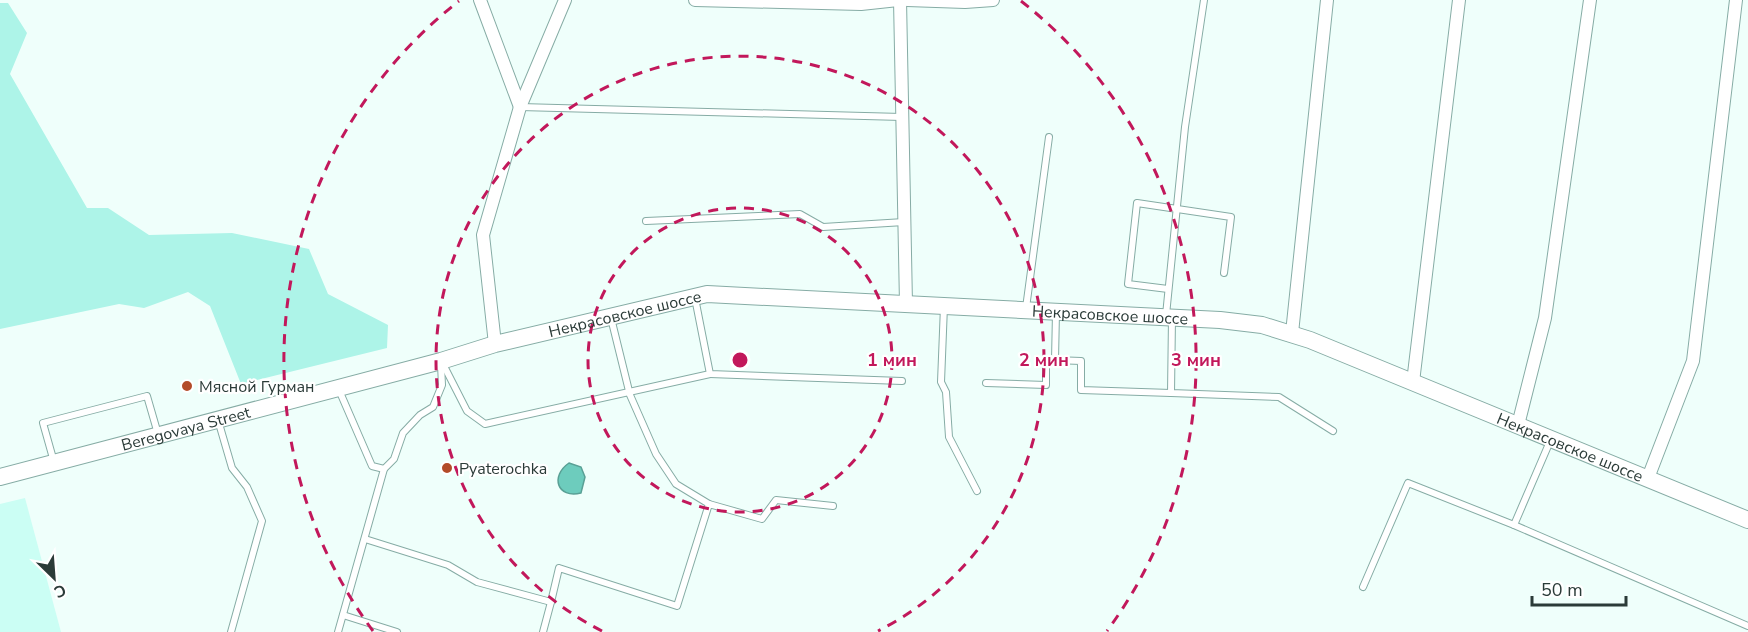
<svg xmlns="http://www.w3.org/2000/svg" width="1748" height="632" viewBox="0 0 1748 632" font-family="'Nunito Sans',sans-serif">
<rect width="100%" height="100%" fill="#effffb"/>
<!-- built -->
<polygon fill="#cbfef4" points="25,498 61,632 0,632 0,504"/>
<!-- green -->
<polygon fill="#adf4e8" points="0,3 8,3 27,33 10,74 87,208 108,208 149,235 232,233 309,249 328,294 388,325 387,348 241,384 210,306 188,292 144,308 119,304 0,329"/>
<!-- water -->
<path fill="#6dccbd" stroke="#59a095" stroke-width="1.5" d="M 569,463 L 581,467 L 585,477 L 581,493 C 557,499 550,476 569,463 Z"/>
<g fill="none" stroke-linecap="round" stroke-linejoin="round">
<defs>
<g id="service">
<polyline points="520,107 902,117"/>
<polyline points="646,221 800,214 823,227 904,222"/>
<polyline points="1168,289 1128,284 1137,203 1231,217 1224,273"/>
<polyline points="695,298 710,374 902,381"/>
<polyline points="944,306 941,382 946,392 949,437 977,491"/>
<polyline points="1026,308 1049,137"/>
<polyline points="1166,315 1185,127 1204,0"/>
<polyline points="611,318 630,395 656,454 676,484 709,504"/>
<polyline points="1172,318 1171,393 1279,397 1333,431"/>
<polyline points="1055,360 1081,361 1081,390 1171,393"/>
<polyline points="442,362 467,411 485,424 710,374"/>
<polyline points="986,383 1046,385 1046,360 1055,360 1056,312"/>
<polyline points="339,390 372,466 384,469"/>
<polyline points="218,420 232,468 247,487 262,521 231,632"/>
<polyline points="54,462 43,423 147,396 158,434"/>
<polyline points="1514,525 1748,626"/>
<polyline points="365,539 448,565 477,582 551,602 559,568 677,606 709,504 762,519 776,500 833,506"/>
<polyline points="1363,587 1408,483 1514,525 1551,439"/>
<polyline points="343,615 397,632"/>
<polyline points="338,632 384,469 394,459 403,433 420,415 433,407 442,385 441,365"/>
<polyline points="543,632 551,602"/>
</g>
<g id="minor">
<polyline points="480,0 520,107"/>
<polyline points="695,0 861,4 898,0"/>
<polyline points="900,0 906,304"/>
<polyline points="907,0 965,2 993,0"/>
<polyline points="1292,333 1327,0"/>
<polyline points="495,344 483,235 520,107 565,0"/>
<polyline points="1413,382 1459,0"/>
<polyline points="1518,425 1545,318 1590,0"/>
<polyline points="1648,478 1693,361 1736,0"/>
</g>
<g id="secondary">
<path id="s1" d="M 0,477 L 441,361 L 495,344 L 707,294 L 1220,320 L 1262,325 L 1310,340 L 1748,520"/>
</g>
</defs>
<!-- service casing -->
<use href="#service" stroke="#86aca5" stroke-width="8"/>
<!-- minor casing -->
<use href="#minor" stroke="#86aca5" stroke-width="14"/>
<!-- secondary casing -->
<use href="#secondary" stroke="#86aca5" stroke-width="18"/>
<!-- service -->
<use href="#service" stroke="#fff" stroke-width="6"/>
<!-- minor -->
<use href="#minor" stroke="#fff" stroke-width="12"/>
<!-- secondary -->
<use href="#secondary" stroke="#fff" stroke-width="16"/>
</g>
<!-- distance rings -->
<g fill="none" stroke="#c2185b" stroke-width="3" stroke-dasharray="10 8">
<circle cx="740" cy="360" r="152"/>
<path d="M602 631A304 304 0 1 1 878 631"/>
<path d="M373 631A456 456 0 0 1 459 1M1021 1A456 456 0 0 1 1107 631"/>
</g>
<!-- markers -->
<g fill="#b34b29" stroke="#fff" stroke-width="2">
<circle cx="187" cy="386" r="6"/>
<circle cx="447" cy="468" r="6"/>
</g>
<g text-anchor="middle" stroke-width="4.5" stroke-linejoin="round" paint-order="stroke">
<!-- street labels -->
<g font-size="16" fill="#2b3b38" stroke="#fff">
<text dy="6" stroke="none"><textPath href="#s1" startOffset="646">Некрасовское шоссе</textPath></text>
<text dy="6" stroke="none"><textPath href="#s1" startOffset="1134">Некрасовское шоссе</textPath></text>
<text dy="6" stroke="none"><textPath href="#s1" startOffset="192">Beregovaya Street</textPath></text>
<text dy="6" stroke="none"><textPath href="#s1" startOffset="1618">Некрасовское шоссе</textPath></text>
</g>
<!-- poi labels -->
<g font-size="16" fill="#2b3b38" stroke="#fff" text-anchor="start">
<text x="199" y="392">Мясной Гурман</text>
<text x="459" y="474">Pyaterochka</text>
</g>
</g>
<circle cx="740" cy="360" r="9" fill="#c2185b" stroke="#fff" stroke-width="3"/>
<g font-size="18" text-anchor="middle" font-weight="bold" fill="#c2185b" stroke="#fff" stroke-width="4.5" stroke-linejoin="round" paint-order="stroke">
<text x="892" y="366">1 мин</text>
<text x="1044" y="366">2 мин</text>
<text x="1196" y="366">3 мин</text>
</g>
<!-- north arrow -->
<g transform="translate(54 578) rotate(155)" stroke="#ffffff" stroke-width="4.5" paint-order="stroke">
<path d="M0-4.5L10 22L0 15L-10 22Z" fill="#2b3b38"/>
<text y="-9" font-size="16" font-weight="bold" text-anchor="middle" fill="#2b3b38">С</text>
</g>
<!-- scale -->
<path d="M1532 596v9h94v-9" fill="none" stroke="#2b3b38" stroke-width="3"/>
<text x="1541" y="596" font-size="18" fill="#2b3b38" stroke="#ffffff" stroke-width="4.5" paint-order="stroke">50 m</text>
</svg>
